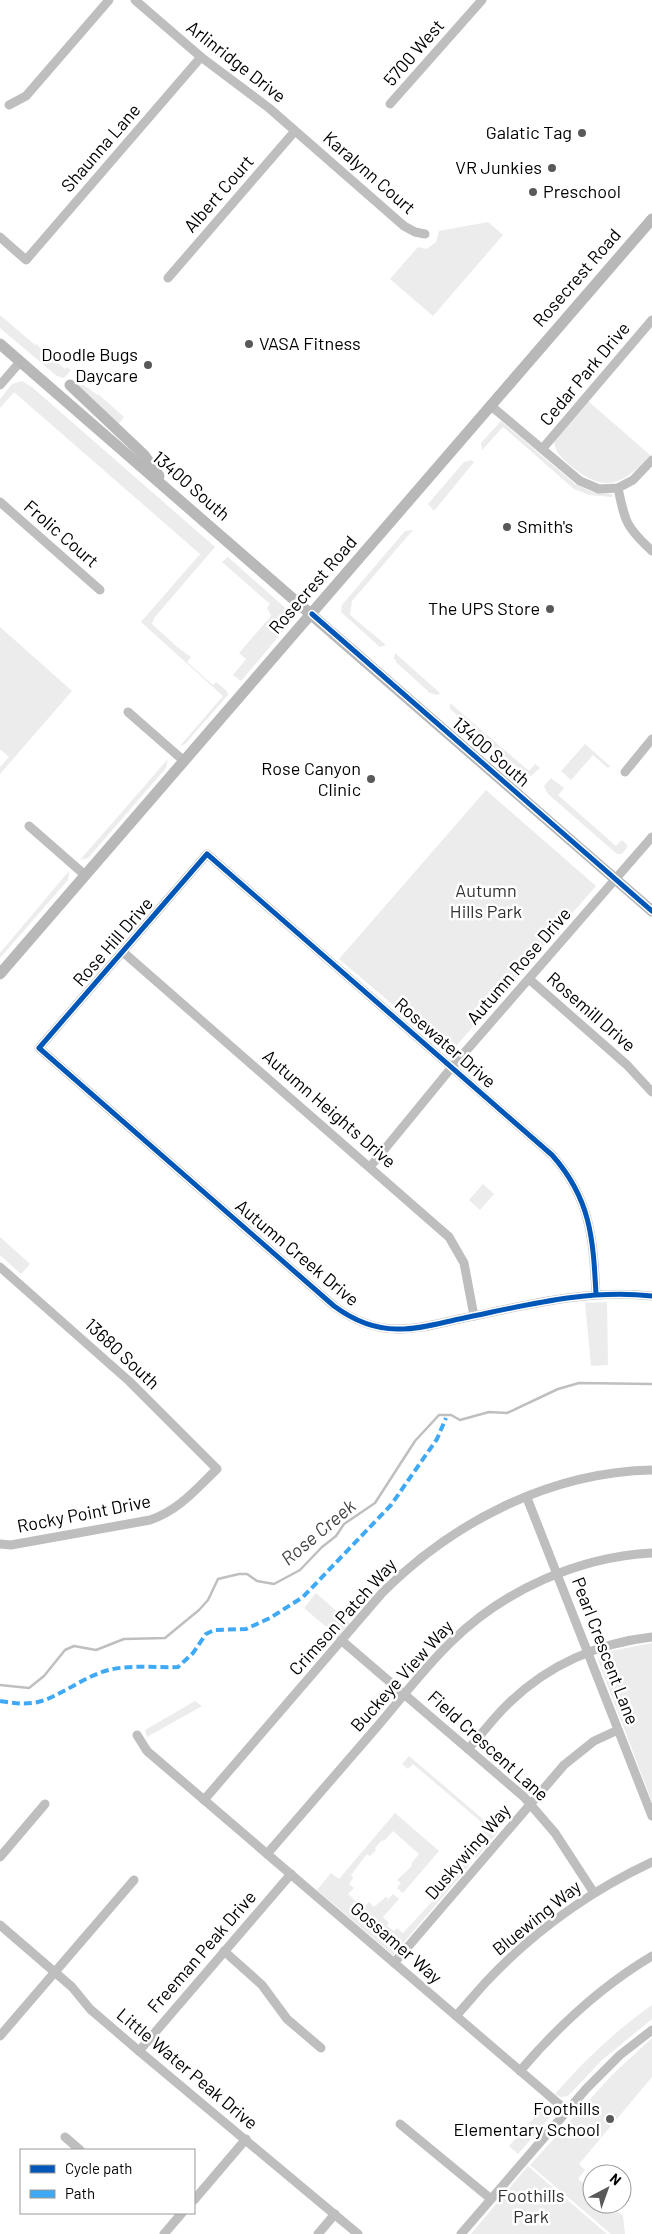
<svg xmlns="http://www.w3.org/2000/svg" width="652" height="2234" viewBox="0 0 652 2234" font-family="Barlow,sans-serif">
<rect width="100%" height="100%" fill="#fff"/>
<!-- green -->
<g fill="#ececec">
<polygon points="488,222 503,235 433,316 390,279 418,247 427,249 436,242 439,231"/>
<polygon points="0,315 35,345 36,344 65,369 67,367 71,370 64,378 57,376 0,328"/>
<polygon points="22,381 33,388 215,547 154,618 152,624 177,647 191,657 187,662 213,685 216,682 227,691 228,695 185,744 180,746 223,696 141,622 200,554 14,392 0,408 0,399 12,384"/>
<polygon points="80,385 84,385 97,395 98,394 124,417 118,425 77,389"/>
<path d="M 588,401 L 650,455 C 624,485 604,494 571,466 C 562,458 556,454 554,442 Z"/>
<polygon points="501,421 575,484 592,492 612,494 612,497 590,495 574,489 503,427 482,450 481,443"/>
<polygon points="471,460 474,462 434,511 428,504 464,462"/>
<polygon points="413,530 352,601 350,615 386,645 380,647 341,612 342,605 405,531"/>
<polygon points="228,557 291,613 291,622 241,681 233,675 246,659 239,653 271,616 267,608 270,604 222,562"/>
<polygon points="0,627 72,691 0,774 0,767 9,757 0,749"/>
<polygon points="395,653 440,693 437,695 430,693 397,663 394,658"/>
<polygon points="450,703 529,771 535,764 540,768 531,776 523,772 450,709"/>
<polygon points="585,744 610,766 608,768 593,755 571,780 561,771"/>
<polygon points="168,759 166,768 88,858 80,860"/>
<polygon points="551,778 564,788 558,795 616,846 622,840 628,846 622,854 617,854 548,794 544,786"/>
<polygon points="486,790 596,886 450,1053 339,959"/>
<polygon points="69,871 68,880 0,958 0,953"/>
<polygon points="483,1184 494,1194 480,1210 469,1200"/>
<polygon points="0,1237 30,1264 21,1274 0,1255"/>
<polygon points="607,1302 608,1365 591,1366 585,1303"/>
<polygon points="316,1593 350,1623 338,1637 304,1608"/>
<polygon points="652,1643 652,1802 598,1660 600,1655 605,1652"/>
<polygon points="195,1701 202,1706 147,1737 145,1730"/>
<polygon points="409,1756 498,1832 476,1858 471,1853 487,1835 482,1831 486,1826 413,1764 408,1769 402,1764"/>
<polygon points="395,1813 439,1851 403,1893 397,1888 401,1883 397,1880 412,1866 411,1864 419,1854 393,1831 384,1841 382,1840 375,1848 376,1850 370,1856 367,1854 351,1875 353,1878 349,1884 354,1888 348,1894 346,1892 363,1908 369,1902 374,1907 386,1897 388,1898 386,1902 393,1894 399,1899 383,1917 389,1923 387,1926 394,1931 397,1928 403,1933 440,1893 465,1861 470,1865 393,1955 317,1890 331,1873 339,1879"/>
<path d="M 652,2005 L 652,2019 L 602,2060 L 568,2096 L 560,2097 L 555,2094 C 585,2060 615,2031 652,2005 Z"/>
<polygon points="652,2038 652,2077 579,2164 585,2170 578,2179 592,2190 592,2204 608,2204 623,2216 625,2234 611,2234 530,2165 612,2075"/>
<polygon points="548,2102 552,2108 552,2115 518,2154 509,2146"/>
<polygon points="528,2166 607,2234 471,2234"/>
</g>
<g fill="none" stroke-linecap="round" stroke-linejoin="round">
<!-- stream -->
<polyline stroke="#bfbfbf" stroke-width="2.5" points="0,1685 29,1688 44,1676 65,1650 74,1646 96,1650 124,1639 165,1638 199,1610 208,1600 218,1579 239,1574 247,1574 257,1581 274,1584 300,1570 322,1547 336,1536 344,1524 375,1503 415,1441 439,1415 451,1415 460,1420 489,1412 507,1413 558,1389 579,1383 652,1384"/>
<!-- street -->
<g stroke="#bebebe" stroke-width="9">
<polyline points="135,0 201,57 269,108 404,226 415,232 425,234"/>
<polyline points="390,104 482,0"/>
<polyline points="9,105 26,96 109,0"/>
<polyline points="0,237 26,260 201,57"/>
<polyline points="168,278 295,131"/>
<polyline points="0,385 20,362"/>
<polyline points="490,405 580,481 599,489 618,488 633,480 652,460"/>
<polyline points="543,448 652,320"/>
<path d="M 618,488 C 625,522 626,527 652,551"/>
<polyline points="0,502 100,590"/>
<polyline points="128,712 184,761"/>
<polyline points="625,772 652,739"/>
<polyline points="29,826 85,875"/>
<polyline points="123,952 449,1237 464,1263 474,1316"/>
<polyline points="529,979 627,1065 652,1092"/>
<polyline points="370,1167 452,1067 652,837"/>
<path d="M 0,1267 L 129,1381 L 217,1469 C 195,1490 179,1510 150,1520 L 11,1545 L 0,1544"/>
<path d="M 596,1294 C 593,1238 591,1199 552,1155 L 207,854 L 39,1048 L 334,1306 C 353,1320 373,1329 397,1329 C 419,1330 443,1322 464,1318 C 527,1305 587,1289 652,1296"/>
<polyline points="527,1498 652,1816"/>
<polyline points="341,1640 524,1797 555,1833 594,1893"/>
<polyline points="137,1735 147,1751 567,2111"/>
<path d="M 468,1749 C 482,1734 494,1717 509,1703 C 548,1665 598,1643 652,1637"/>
<path d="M 204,1800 L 382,1593 C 453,1522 550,1472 652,1470"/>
<path d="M 267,1854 C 303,1812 340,1770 376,1728 C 401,1699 424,1668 451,1642 C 504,1590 578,1557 652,1553"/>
<polyline points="0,1857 45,1804"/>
<polyline points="0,1925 72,1987 90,2009 139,2051 358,2234"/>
<polyline points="224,1951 262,1985 287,2019 321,2048"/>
<polyline points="394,1963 564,1765 594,1741 618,1730"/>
<path d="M 456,2016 C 466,2005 476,1993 486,1982 C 533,1932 590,1891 652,1862"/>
<polyline points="0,2036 134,1880"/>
<polyline points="139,2051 291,1874"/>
<path d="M 520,2071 C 559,2025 600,1987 652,1956"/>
<polyline points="400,2124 491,2199"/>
<polyline points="65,2137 80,2150"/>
<polyline points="194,2200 246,2139"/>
<polyline points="164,2234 182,2213"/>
<polyline points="318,2234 335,2214"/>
<polyline points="461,2234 586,2089 620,2055 652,2030"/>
</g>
<!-- secondary -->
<g stroke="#b8b8b8" stroke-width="11">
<polyline points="0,344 652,911"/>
<polyline points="70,385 144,455 159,476"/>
<polyline points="0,974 652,219"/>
</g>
<!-- quiet -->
<path stroke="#3fa9f5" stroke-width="4" stroke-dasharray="8 4" stroke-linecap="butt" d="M 0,1701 C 13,1703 25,1705 38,1702 C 59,1697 82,1678 105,1671 C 129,1664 154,1668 178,1667 L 193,1653 L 206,1634 L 214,1630 L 246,1629 L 270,1618 L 303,1597 L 391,1505 L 437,1439 L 446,1418"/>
<defs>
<g id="cycleway">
<polyline points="312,614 652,911"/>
<path d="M 596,1294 C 593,1238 591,1199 552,1155 L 207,854 L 39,1048 L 334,1306 C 353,1320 373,1329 397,1329 C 419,1330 443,1322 464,1318 C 527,1305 587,1289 652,1296"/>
</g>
</defs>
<!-- cycleway casing -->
<use href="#cycleway" stroke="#fff" stroke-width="8"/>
<!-- cycleway -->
<use href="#cycleway" stroke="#0057b8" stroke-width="5"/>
</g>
<!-- markers -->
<g fill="#595959" stroke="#fff" stroke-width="2">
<circle cx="582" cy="133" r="5"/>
<circle cx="552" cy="168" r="5"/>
<circle cx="533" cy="192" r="5"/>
<circle cx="249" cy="344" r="5"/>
<circle cx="148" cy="365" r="5"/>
<circle cx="507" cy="527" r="5"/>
<circle cx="550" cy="609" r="5"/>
<circle cx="371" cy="779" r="5"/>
<circle cx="610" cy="2119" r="5"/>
</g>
<g text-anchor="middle" stroke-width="5" stroke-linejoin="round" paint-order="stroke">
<!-- street labels -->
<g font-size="18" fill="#000" stroke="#fff">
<text transform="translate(414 53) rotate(-49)" y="6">5700 West</text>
<text transform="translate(236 62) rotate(38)" y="6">Arlinridge Drive</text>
<text transform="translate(101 148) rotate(-49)" y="6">Shaunna Lane</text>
<text transform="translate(369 173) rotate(41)" y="6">Karalynn Court</text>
<text transform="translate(219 194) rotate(-49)" y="6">Albert Court</text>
<text transform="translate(577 278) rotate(-49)" y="6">Rosecrest Road</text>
<text transform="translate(585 374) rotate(-50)" y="6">Cedar Park Drive</text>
<text transform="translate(191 486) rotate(41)" y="6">13400 South</text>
<text transform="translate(61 534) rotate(41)" y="6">Frolic Court</text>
<text transform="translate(313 585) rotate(-49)" y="6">Rosecrest Road</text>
<text transform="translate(491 752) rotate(41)" y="6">13400 South</text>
<text transform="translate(113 942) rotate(-49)" y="6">Rose Hill Drive</text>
<text transform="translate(519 966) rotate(-49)" y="6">Autumn Rose Drive</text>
<text transform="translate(591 1012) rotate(41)" y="6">Rosemill Drive</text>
<text transform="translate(445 1043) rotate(41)" y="6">Rosewater Drive</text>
<text transform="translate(329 1109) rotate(41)" y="6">Autumn Heights Drive</text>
<text transform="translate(297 1253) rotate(40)" y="6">Autumn Creek Drive</text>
<text transform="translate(122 1354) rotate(43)" y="6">13680 South</text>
<text transform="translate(84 1514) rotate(-11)" y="6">Rocky Point Drive</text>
<text transform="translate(343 1617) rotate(-48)" y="6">Crimson Patch Way</text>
<text transform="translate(605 1651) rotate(69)" y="6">Pearl Crescent Lane</text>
<text transform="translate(402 1676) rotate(-48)" y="6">Buckeye View Way</text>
<text transform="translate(488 1746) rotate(42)" y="6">Field Crescent Lane</text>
<text transform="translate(468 1852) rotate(-49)" y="6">Duskywing Way</text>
<text transform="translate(537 1918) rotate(-39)" y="6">Bluewing Way</text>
<text transform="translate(396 1943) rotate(41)" y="6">Gossamer Way</text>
<text transform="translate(202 1952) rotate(-49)" y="6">Freeman Peak Drive</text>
<text transform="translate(187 2069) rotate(40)" y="6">Little Water Peak Drive</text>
</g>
<!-- poi labels -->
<g font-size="18" fill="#000" stroke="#fff" text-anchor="end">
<text x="572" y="139">Galatic Tag</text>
<text x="542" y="174">VR Junkies</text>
<text x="543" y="198" text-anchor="start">Preschool</text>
<text x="259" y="350" text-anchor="start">VASA Fitness</text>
<text x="138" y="361">Doodle Bugs<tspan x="138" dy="21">Daycare</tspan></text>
<text x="517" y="533" text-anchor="start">Smith's</text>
<text x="540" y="615">The UPS Store</text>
<text x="361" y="775">Rose Canyon<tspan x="361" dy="21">Clinic</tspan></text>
<text x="600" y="2115">Foothills<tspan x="600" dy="21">Elementary School</tspan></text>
</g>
<!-- park labels -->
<g font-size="18" fill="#333" stroke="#fff">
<text x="486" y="897">Autumn<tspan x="486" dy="21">Hills Park</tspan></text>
<text x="531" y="2202">Foothills<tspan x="531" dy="21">Park</tspan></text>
</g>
<!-- water labels -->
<g font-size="19" font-style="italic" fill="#444" stroke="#fff">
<text transform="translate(318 1532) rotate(-40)" y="7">Rose Creek</text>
</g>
</g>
<!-- legend -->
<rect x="20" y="2149" width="175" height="65" fill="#ffffff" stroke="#999999"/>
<rect x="30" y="2165" width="25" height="8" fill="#0057b8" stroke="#999999"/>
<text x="65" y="2174" font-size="15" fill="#000000">Cycle path</text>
<rect x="30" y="2190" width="25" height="8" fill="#3fa9f5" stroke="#999999"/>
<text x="65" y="2199" font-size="15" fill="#000000">Path</text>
<!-- north arrow -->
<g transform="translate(607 2189) rotate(41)"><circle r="24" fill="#ffffff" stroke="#999999"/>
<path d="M0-4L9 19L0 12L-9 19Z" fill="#595959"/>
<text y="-8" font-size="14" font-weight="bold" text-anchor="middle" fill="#000000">N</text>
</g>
</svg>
